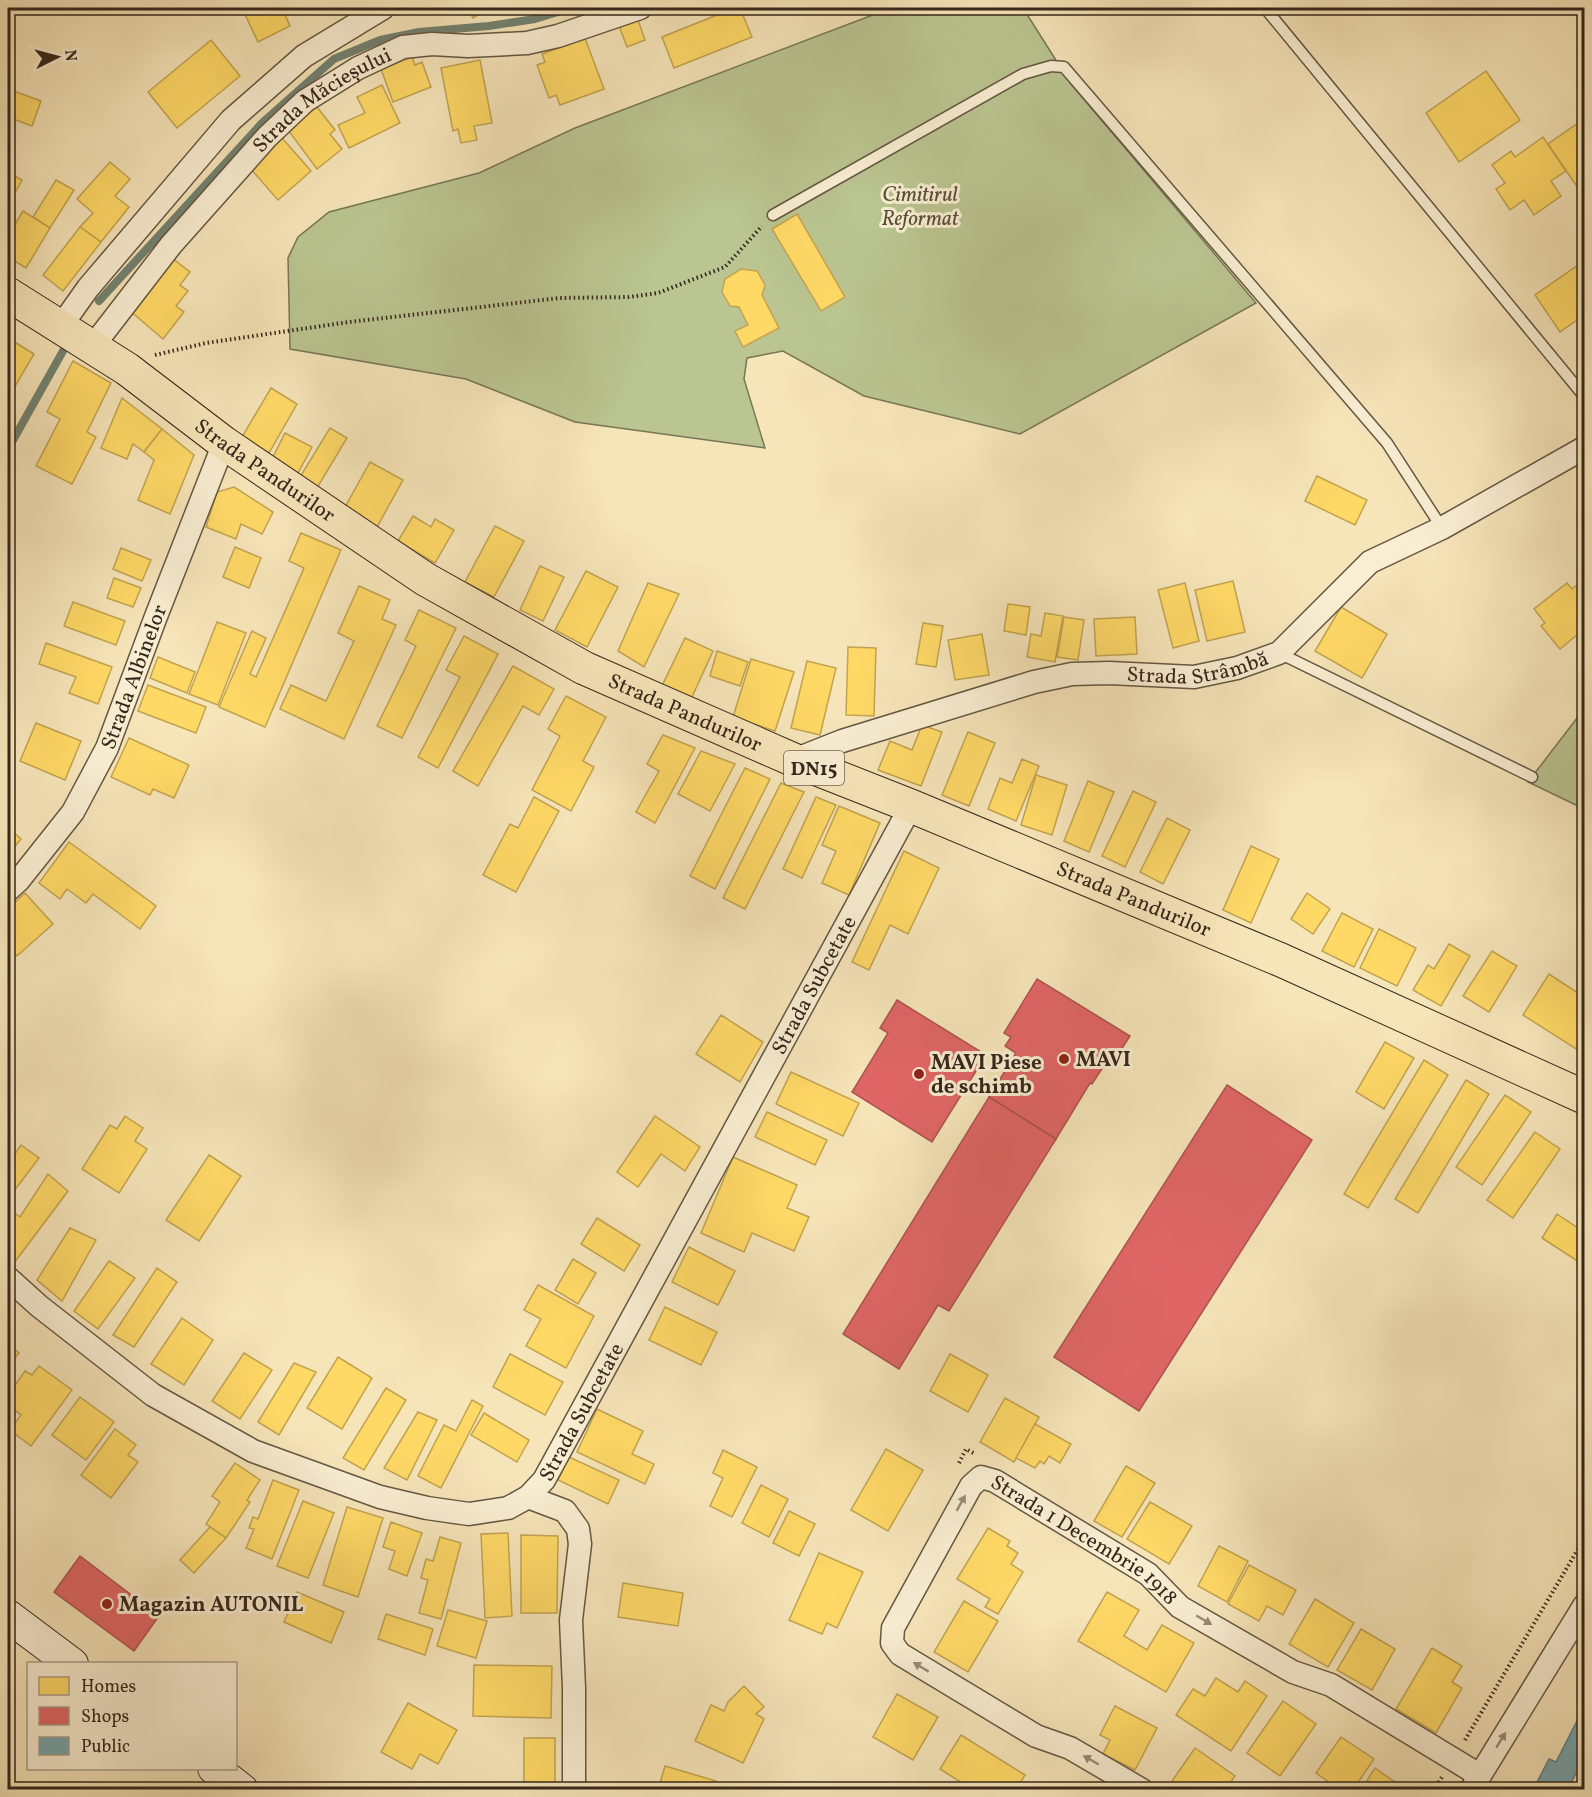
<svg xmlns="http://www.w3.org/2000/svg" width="1592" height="1797" viewBox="0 0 1592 1797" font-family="Vollkorn,serif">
<rect width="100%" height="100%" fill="#f6e5b9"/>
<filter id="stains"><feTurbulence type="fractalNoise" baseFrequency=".00333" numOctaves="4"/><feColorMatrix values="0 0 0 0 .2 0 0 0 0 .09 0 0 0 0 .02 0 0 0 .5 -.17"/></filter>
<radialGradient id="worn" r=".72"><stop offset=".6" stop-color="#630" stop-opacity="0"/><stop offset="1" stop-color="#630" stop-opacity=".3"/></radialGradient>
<!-- green -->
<g fill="#bac591" stroke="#787656" stroke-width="1.5">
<polygon points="891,8 1023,8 1071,84 1256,303 1020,434 864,396 783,351 747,358 744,379 765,448 575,422 466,379 290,349 288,258 298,237 329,212 479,173 575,128"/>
<polygon points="1584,709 1584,807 1578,806 1528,782"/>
</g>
<!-- homes -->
<g fill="#ffd966" stroke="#c2a350" stroke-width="1.5">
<polygon points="242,8 282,8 290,26 258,42"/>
<polygon points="467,8 490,8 473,18"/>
<polygon points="714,8 740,8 752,37 674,68 662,37 717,15"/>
<polygon points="637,17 645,40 627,47 618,23"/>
<polygon points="585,38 604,89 560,105 556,95 549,98 537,65 545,62 542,54"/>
<polygon points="211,40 240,76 177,128 148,92"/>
<polygon points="412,57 415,65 422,62 431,87 393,102 381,69"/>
<polygon points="480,60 492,123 474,126 477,140 461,143 458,129 453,131 441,68"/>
<polygon points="1486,71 1520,120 1459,162 1426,113"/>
<polygon points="382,85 400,123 349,148 338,125 365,113 357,97"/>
<polygon points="8,89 41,101 32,126 8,117"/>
<polygon points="317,107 335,130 330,134 342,149 317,169 288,130"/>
<polygon points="1584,119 1584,197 1548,144"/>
<polygon points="1543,137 1566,171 1551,181 1561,196 1534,215 1524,200 1510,210 1496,189 1505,183 1492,165 1511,151 1515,157"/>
<polygon points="282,138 311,171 278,200 249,167"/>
<polygon points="110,162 130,179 115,196 129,207 101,242 80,227 93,213 77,199"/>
<polygon points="8,172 22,180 8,206"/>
<polygon points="56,180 74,190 50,228 33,217"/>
<polygon points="23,211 50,228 26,268 8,257 8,236"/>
<polygon points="797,214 845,297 821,311 772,229"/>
<polygon points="80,227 101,242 63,291 43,275"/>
<polygon points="172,258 190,272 180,285 188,291 176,306 184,312 163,339 129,310"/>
<polygon points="1584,261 1584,315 1560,332 1535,295"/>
<polygon points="741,269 757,271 765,285 762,295 779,328 743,347 735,331 748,325 739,307 730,306 722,292 725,279"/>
<polygon points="8,338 34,354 14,388 8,384"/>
<polygon points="73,361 111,383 87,432 96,437 72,484 36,466 60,419 47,412"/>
<polygon points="271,388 297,404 269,453 242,437"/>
<polygon points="122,398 162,429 144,452 133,444 127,459 101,448"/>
<polygon points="330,428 347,438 317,488 300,477"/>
<polygon points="162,429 194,455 170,514 138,500 154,460 144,452"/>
<polygon points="285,433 312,447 298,473 272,459"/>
<polygon points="370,462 403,480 377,527 344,509"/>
<polygon points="1317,476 1367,500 1355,525 1305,501"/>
<polygon points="234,487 273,512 262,534 241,524 236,539 206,527 217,492"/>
<polygon points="413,516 431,527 435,519 454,530 435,563 398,541"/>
<polygon points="495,526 524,541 494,597 465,582"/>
<polygon points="301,533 341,550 265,727 219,707 252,631 266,638 250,674 256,677 304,568 289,561"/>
<polygon points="235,547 261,558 249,588 223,577"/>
<polygon points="121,548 151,560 142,581 113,569"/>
<polygon points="540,566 564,577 543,621 520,610"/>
<polygon points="586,571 618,587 587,647 555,630"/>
<polygon points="114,578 141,588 133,607 107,598"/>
<polygon points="1584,579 1584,629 1560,649 1541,626 1545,623 1534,609 1567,583 1572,589"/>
<polygon points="1233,581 1245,632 1207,641 1195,590"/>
<polygon points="648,583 679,594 644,667 618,651"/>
<polygon points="1185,583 1199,641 1173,648 1158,590"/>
<polygon points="359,586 390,600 382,619 396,625 344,739 280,709 291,685 326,701 354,641 338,633"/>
<polygon points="73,602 125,621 116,645 64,626"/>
<polygon points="1008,604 1030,607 1026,635 1004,631"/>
<polygon points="1341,607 1387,634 1362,678 1315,651"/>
<polygon points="419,610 456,628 402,738 377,726 416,646 405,640"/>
<polygon points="1045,613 1063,616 1055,662 1027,657 1031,634 1041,636"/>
<polygon points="1064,617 1084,620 1078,660 1057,657"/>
<polygon points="1135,617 1137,654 1096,656 1094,619"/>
<polygon points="217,622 246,633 218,705 189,694"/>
<polygon points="923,623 943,626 936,667 916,664"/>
<polygon points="982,634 989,675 955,680 948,640"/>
<polygon points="464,636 498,654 438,768 418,757 460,677 446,670"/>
<polygon points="685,638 713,651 691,699 662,686"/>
<polygon points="46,643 112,667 98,704 69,693 76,677 39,664"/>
<polygon points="848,647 876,648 874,716 846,715"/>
<polygon points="717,651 748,662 740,686 710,676"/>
<polygon points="158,657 195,672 187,693 150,678"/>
<polygon points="751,659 794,672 775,731 733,717"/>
<polygon points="807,661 836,668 820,735 791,728"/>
<polygon points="513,666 554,689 539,715 523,706 478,786 453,771"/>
<polygon points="148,685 206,707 196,733 138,711"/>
<polygon points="566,696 606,717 583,761 594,767 571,811 532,790 560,736 548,729"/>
<polygon points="36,723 81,741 65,780 20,761"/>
<polygon points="922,725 942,732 921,786 878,770 890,741 912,750"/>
<polygon points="968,732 995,743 969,806 942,795"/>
<polygon points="663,735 695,748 655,823 636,812 659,771 647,764"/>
<polygon points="129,738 189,765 174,798 153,789 150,795 111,777"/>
<polygon points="701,751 735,764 710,811 678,794"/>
<polygon points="1022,759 1039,766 1016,821 988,809 1000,778 1012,783"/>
<polygon points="745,768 770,779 715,889 690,876"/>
<polygon points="1036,775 1067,785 1052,835 1021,825"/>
<polygon points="1088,781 1114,792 1089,852 1064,841"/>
<polygon points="781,783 804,792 745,909 723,898"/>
<polygon points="1133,791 1156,802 1125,867 1102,856"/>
<polygon points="534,797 559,811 516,892 483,875 510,824 518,828"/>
<polygon points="816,797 836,805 802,878 783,869"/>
<polygon points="839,806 880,823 849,895 822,883 836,851 822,845"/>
<polygon points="1167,818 1190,830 1163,884 1140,872"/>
<polygon points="8,827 21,839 8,855"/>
<polygon points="69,842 156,906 140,929 93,894 86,903 67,889 60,899 39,883"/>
<polygon points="1251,846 1279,859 1251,923 1223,910"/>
<polygon points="904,851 939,868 908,934 890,925 869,970 852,962"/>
<polygon points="25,893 53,924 17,956 8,945 8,909"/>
<polygon points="1307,893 1330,909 1313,934 1291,919"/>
<polygon points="1342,913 1373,929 1354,967 1322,951"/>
<polygon points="1379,929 1416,948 1397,986 1360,968"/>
<polygon points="1449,944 1470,956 1441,1006 1413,990 1428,965 1434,969"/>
<polygon points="1492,951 1517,966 1489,1012 1463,996"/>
<polygon points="1549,974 1584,997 1584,1054 1523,1015"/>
<polygon points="721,1015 763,1042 740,1082 696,1054"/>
<polygon points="1385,1042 1414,1058 1384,1109 1356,1092"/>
<polygon points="1424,1060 1448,1075 1368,1208 1344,1194"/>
<polygon points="791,1072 859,1103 843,1136 776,1104"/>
<polygon points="1466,1080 1489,1094 1418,1213 1395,1199"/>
<polygon points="1505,1095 1531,1112 1482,1185 1456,1167"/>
<polygon points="767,1112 827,1140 815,1165 755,1137"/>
<polygon points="125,1116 143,1128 135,1141 147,1149 119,1193 82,1169 110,1125 117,1129"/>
<polygon points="655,1116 700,1147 685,1171 661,1154 638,1187 617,1172"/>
<polygon points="1535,1132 1560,1149 1513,1218 1487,1200"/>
<polygon points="21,1145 39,1158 8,1199 8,1164"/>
<polygon points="209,1155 241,1176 199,1241 166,1220"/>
<polygon points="733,1157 797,1185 787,1208 809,1217 794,1251 752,1233 744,1252 701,1233"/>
<polygon points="48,1174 68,1191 14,1263 8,1257 8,1215 11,1210 20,1217"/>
<polygon points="1557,1214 1584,1232 1584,1259 1582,1264 1542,1238"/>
<polygon points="597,1218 640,1245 624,1271 581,1244"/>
<polygon points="70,1228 96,1240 62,1301 37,1280"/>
<polygon points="689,1247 735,1271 718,1305 672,1282"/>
<polygon points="573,1259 596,1273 578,1304 555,1290"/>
<polygon points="109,1261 135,1278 98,1329 74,1311"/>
<polygon points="157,1268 177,1282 134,1347 113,1335"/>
<polygon points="538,1285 594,1316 566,1368 526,1346 541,1319 524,1310"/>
<polygon points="665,1307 717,1332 701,1365 649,1340"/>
<polygon points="182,1318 213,1340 184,1385 151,1364"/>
<polygon points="8,1343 19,1353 8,1366"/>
<polygon points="244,1353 272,1370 240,1419 212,1401"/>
<polygon points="510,1354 563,1382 545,1415 493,1387"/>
<polygon points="950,1354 988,1375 968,1412 930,1391"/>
<polygon points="338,1357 372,1378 342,1429 307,1408"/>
<polygon points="294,1363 316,1372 279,1435 258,1422"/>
<polygon points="39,1366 72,1390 31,1446 10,1430 21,1415 8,1405 8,1395 25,1371 32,1375"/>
<polygon points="386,1388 406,1400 364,1470 343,1458"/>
<polygon points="80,1397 114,1422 86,1460 52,1435"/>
<polygon points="1005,1398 1039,1417 1014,1462 980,1442"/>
<polygon points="472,1400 483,1406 441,1488 418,1476 444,1425 456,1431"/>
<polygon points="597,1409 643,1431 632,1454 654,1464 645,1484 577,1452"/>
<polygon points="418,1412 437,1420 407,1480 384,1468"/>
<polygon points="484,1413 529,1440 517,1462 471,1435"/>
<polygon points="1035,1424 1071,1444 1060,1463 1049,1456 1044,1464 1040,1461 1035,1468 1016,1458"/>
<polygon points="115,1429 136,1445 128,1455 138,1462 111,1498 81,1475"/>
<polygon points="886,1449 923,1470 888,1531 851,1510"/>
<polygon points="723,1450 757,1467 732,1517 710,1506 723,1478 713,1473"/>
<polygon points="569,1457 619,1480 608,1504 558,1480"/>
<polygon points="235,1463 260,1480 247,1500 250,1502 226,1538 206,1524 220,1502 212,1496"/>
<polygon points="1126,1466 1155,1483 1122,1537 1094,1521"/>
<polygon points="273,1480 299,1490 272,1559 246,1548 254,1529 249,1528 253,1517 258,1519"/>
<polygon points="761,1485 788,1499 769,1537 742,1523"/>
<polygon points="303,1501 334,1513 308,1578 277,1566"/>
<polygon points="1150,1502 1192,1526 1169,1564 1127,1539"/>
<polygon points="347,1507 383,1518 358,1597 323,1585"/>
<polygon points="789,1511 815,1524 799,1556 773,1543"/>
<polygon points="391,1522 422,1533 407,1576 389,1569 395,1551 383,1547"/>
<polygon points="210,1527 226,1538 194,1573 180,1560"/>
<polygon points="988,1528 1010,1541 1007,1546 1018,1553 1011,1564 1023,1572 998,1614 985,1607 990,1599 957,1579"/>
<polygon points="508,1533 512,1616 485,1618 481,1534"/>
<polygon points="521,1535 558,1536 557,1613 521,1613"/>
<polygon points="440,1537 461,1543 441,1619 419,1613 428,1580 421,1578 426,1559 433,1561"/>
<polygon points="1219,1546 1248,1561 1227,1602 1198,1586"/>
<polygon points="819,1553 863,1572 837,1628 827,1623 822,1634 789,1620"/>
<polygon points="1249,1565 1296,1590 1283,1615 1267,1606 1259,1621 1228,1604"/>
<polygon points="623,1583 683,1593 678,1626 618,1617"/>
<polygon points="297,1592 344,1612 331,1643 284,1622"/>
<polygon points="1107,1592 1139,1610 1124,1636 1147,1650 1162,1625 1194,1643 1166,1692 1078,1641"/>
<polygon points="1315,1599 1354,1623 1328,1667 1289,1644"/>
<polygon points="964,1601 998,1621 968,1672 934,1652"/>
<polygon points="448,1610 487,1621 476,1658 437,1646"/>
<polygon points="386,1614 433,1629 425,1655 378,1639"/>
<polygon points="1361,1629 1395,1649 1372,1690 1337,1670"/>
<polygon points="1432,1648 1462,1666 1452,1682 1462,1688 1436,1733 1396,1709"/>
<polygon points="474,1665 552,1666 551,1718 473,1716"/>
<polygon points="1216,1678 1238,1692 1245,1681 1267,1696 1231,1751 1176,1715 1193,1689 1205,1696"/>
<polygon points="744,1686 764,1707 756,1714 764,1719 743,1763 695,1741 711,1705 724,1711 728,1702"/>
<polygon points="897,1694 938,1717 913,1760 873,1737"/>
<polygon points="1283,1701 1316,1724 1280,1776 1247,1753"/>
<polygon points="408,1703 457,1730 438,1764 420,1754 412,1769 381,1752"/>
<polygon points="1115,1706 1157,1728 1135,1770 1103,1754 1110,1740 1100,1735"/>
<polygon points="961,1735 1025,1775 1016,1790 973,1790 940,1769"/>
<polygon points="1341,1737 1374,1759 1353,1790 1340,1790 1316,1773"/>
<polygon points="524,1738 555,1738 555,1790 512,1790 512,1786 524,1786"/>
<polygon points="1195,1748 1235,1776 1225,1790 1179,1790 1170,1784"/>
<polygon points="665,1766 716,1781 713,1790 658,1790"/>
<polygon points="1375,1768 1406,1790 1361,1790"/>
</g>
<!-- shops -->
<g fill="#e06666" stroke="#ad5350" stroke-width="1.5">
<polygon points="1037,979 1130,1036 1110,1067 1105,1064 1092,1084 1090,1083 1056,1139 989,1097 1016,1053 1005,1046 1011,1037 1004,1033"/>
<polygon points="897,1000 986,1055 932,1142 852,1092 888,1033 880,1028"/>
<polygon points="1227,1085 1312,1140 1139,1411 1054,1357"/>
<polygon points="989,1097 1056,1139 949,1311 938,1305 899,1369 843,1334"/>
<polygon points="80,1556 159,1616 134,1651 54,1592"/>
</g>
<!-- public -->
<polygon fill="#76a5af" stroke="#627f83" stroke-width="1.5" points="1584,1707 1584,1771 1582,1776 1576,1773 1568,1790 1533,1790 1549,1759 1556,1762"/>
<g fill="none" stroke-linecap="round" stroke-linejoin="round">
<!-- stream -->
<g stroke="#738271" stroke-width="8">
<polyline points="99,301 262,123 334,59 380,40 419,32 489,26 535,19 571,8"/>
<polyline points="8,449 63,351"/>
</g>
<defs>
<g id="lane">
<polyline points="1265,8 1584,396"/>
<polyline points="773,215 1023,74 1051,66 1064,67 1387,443 1442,528"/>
<polyline points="1279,653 1532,777"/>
</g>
<g id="street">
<polyline points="61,326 88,288 231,120 304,56 383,8"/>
<path id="s1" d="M 93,346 L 171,245 L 267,137 L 305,101 L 358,68 L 403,47 L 432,44 L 468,46 L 527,43 L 558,36 L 640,8"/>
<path id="s2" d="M 794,760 L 842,741 L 1034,682 L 1072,674 L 1109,673 L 1194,677 L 1237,668 L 1279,653 L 1370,562 L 1442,528 L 1584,448"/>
<path id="s3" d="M 8,890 L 19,880 L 73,812 L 107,748 L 155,619 L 224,443"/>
<path id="s4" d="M 8,1278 L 39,1306 L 153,1395 L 253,1451 L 380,1497 L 427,1508 L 469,1514 L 508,1508 L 528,1497 L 544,1480 L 911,806"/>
<polyline points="528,1497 565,1511 578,1529 580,1544 571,1620 574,1688 574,1790"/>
<path id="s5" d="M 1142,1790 L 1070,1748 L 1036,1736 L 900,1654 L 892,1643 L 893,1628 L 971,1486 L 981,1477 L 995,1481 L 1148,1574 L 1180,1607 L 1293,1672 L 1331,1685 L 1479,1775"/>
<polyline points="1471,1790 1584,1606"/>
</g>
<g id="secondary">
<polyline points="8,1616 72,1664"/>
<polyline points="214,1768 242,1790"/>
</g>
<g id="highway">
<path id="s6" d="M 8,294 L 127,369 L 224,443 L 425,579 L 584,668 L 794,760 L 911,806 L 1281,960 L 1584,1097"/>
</g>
</defs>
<!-- lane casing -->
<use href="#lane" stroke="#655642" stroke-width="13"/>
<!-- street casing -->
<use href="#street" stroke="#655642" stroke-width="25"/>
<!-- secondary casing -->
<use href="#secondary" stroke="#35261b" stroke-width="34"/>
<!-- highway casing -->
<use href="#highway" stroke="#35261b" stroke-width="35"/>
<!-- path -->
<g stroke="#35261b" stroke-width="4" stroke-dasharray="1.5 3" stroke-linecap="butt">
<polyline points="155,355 206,343 349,322 560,298 629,297 658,293 725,267 762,226"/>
<polyline points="959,1463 966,1449 975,1454"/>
<polyline points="1465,1740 1584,1539"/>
<polyline points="1434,1790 1442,1777"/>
</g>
<!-- lane -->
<use href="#lane" stroke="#f9eed2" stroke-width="10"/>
<!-- street -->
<use href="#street" stroke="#f9eed2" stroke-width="22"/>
<!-- secondary -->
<use href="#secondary" stroke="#f9eed2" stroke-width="32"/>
<!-- highway -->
<use href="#highway" stroke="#f6e5b9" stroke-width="33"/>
</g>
<!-- one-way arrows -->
<defs><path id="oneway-solid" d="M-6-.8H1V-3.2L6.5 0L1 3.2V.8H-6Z" transform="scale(1.5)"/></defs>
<g fill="#978a76">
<use href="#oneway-solid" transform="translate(961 1503) rotate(-61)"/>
<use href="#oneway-solid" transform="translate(1204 1620) rotate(30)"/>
<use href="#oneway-solid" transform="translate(921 1667) rotate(-149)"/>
<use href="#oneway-solid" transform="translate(1501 1740) rotate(-58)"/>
<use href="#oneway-solid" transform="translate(1091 1760) rotate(-150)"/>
</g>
<!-- markers -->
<g fill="#8f2418" stroke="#f9eed2" stroke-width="2">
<circle cx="1064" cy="1059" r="6"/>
<circle cx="919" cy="1074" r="6"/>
<circle cx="107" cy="1604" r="6"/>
</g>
<g text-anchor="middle" stroke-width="6" stroke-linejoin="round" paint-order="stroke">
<!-- shield labels -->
<rect fill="#f9eed2" stroke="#706252" stroke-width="1.5" x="784" y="751" width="60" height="34" rx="4.5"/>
<g font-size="20" font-weight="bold" fill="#35261b">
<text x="814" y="775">DN15</text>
</g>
<!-- street labels -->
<g font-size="21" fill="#35261b" stroke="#f9eed2">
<text dy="7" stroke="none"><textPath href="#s1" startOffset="339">Strada Măcieșului</textPath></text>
<text dy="7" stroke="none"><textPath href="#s6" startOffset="312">Strada Pandurilor</textPath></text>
<text dy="7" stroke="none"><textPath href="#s2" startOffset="418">Strada Strâmbă</textPath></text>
<text dy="7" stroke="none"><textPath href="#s3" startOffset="250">Strada Albinelor</textPath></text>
<text dy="7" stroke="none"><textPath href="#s6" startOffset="798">Strada Pandurilor</textPath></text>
<text dy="7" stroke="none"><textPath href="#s6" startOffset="1284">Strada Pandurilor</textPath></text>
<text dy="7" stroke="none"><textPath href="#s4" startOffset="1176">Strada Subcetate</textPath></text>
<text dy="7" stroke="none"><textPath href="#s4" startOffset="690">Strada Subcetate</textPath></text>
<text dy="7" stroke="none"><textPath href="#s5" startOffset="604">Strada 1 Decembrie 1918</textPath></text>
</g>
<!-- park labels -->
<g font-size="21" font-style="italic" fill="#564e38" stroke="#f9eed2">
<text x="920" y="201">Cimitirul<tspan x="920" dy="24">Reformat</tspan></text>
</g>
<!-- poi labels -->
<g font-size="21" font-weight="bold" fill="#35261b" stroke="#f9eed2" text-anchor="start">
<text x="1076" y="1066">MAVI</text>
<text x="931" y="1069">MAVI Piese<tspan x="931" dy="24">de schimb</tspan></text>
<text x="119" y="1611">Magazin AUTONIL</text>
</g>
</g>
<!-- margin -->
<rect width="1592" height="1797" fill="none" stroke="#f6e5b9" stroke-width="30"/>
<rect x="9" y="9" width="1574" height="1779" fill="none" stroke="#35261b" stroke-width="3"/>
<rect x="15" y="15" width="1562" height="1767" fill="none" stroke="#35261b" stroke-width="1.5"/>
<!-- legend -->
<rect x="27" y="1662" width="210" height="108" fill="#f9eed2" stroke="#ab9e89" stroke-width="1.5"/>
<rect x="39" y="1677" width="30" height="18" fill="#ffd966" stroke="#ab9e89" stroke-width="1.5"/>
<text x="81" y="1692" font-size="18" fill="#35261b">Homes</text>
<rect x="39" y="1707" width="30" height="18" fill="#e06666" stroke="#ab9e89" stroke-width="1.5"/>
<text x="81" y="1722" font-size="18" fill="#35261b">Shops</text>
<rect x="39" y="1737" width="30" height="18" fill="#76a5af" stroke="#ab9e89" stroke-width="1.5"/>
<text x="81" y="1752" font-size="18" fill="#35261b">Public</text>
<!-- north arrow -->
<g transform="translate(57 57) rotate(84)" stroke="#f9eed2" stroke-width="4.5" paint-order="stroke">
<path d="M0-4.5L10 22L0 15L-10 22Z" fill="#35261b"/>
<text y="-9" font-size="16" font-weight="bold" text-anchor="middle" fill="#35261b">N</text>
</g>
<rect width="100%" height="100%" filter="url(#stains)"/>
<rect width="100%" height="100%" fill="url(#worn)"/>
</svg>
